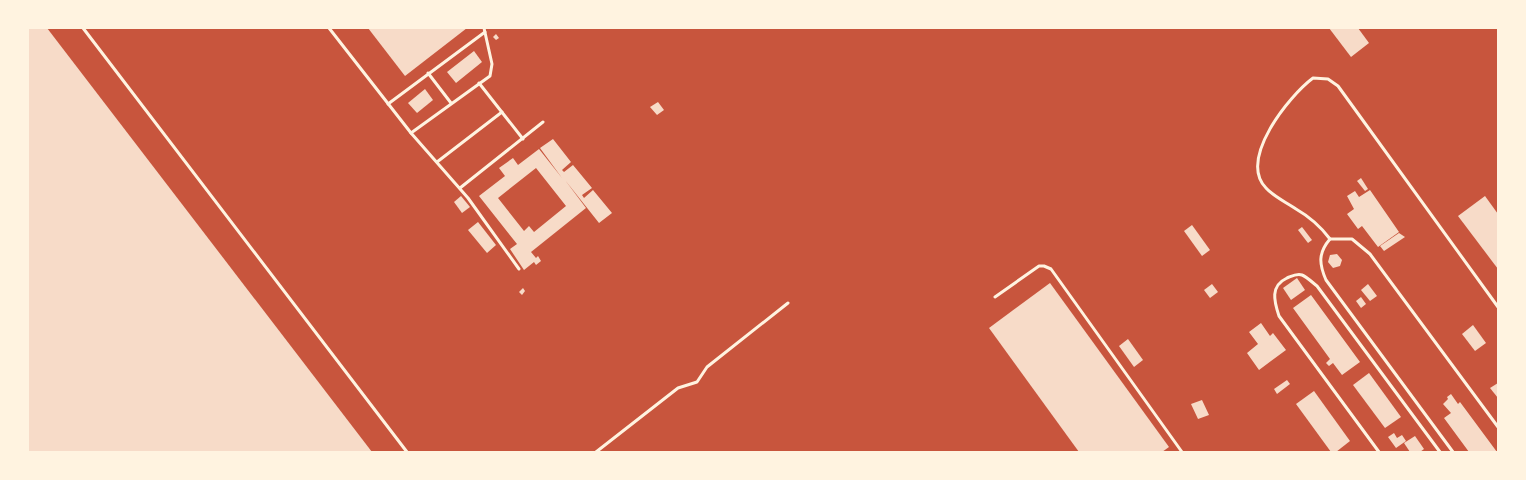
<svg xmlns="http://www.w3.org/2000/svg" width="1526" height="480" viewBox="0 0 1526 480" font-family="'DejaVu Sans',sans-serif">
<rect width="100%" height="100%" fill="#c8553d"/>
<!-- building -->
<g fill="#f7dbc8" fill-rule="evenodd">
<polygon points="28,28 47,28 372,452 28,452"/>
<polygon points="368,28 467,28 405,76"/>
<polygon points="1329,28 1358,28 1369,43 1351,57"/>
<polygon points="496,34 499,38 496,40 493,37"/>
<polygon points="474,51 482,62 456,83 447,72"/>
<polygon points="425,89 433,100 417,113 408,103"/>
<polygon points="658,102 664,110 657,115 650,107"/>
<path d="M 553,139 L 571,162 L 562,170 L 564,172 L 573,165 L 592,188 L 582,195 L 584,198 L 593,190 L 612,213 L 599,223 L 565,180 L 586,208 L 531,252 L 536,258 L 538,256 L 541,261 L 536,265 L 534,262 L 524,270 L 510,249 L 517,244 L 479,196 L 505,176 L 499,168 L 513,158 L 518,165 L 539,149 L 562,178 L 540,148 ZM 536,168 L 566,206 L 534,232 L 529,226 L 524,231 L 498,198 Z"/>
<polygon points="1361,178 1368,189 1365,191 1357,181"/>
<polygon points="1370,190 1399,232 1378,247 1362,226 1358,229 1347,214 1354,209 1347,196 1355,191 1359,197"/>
<polygon points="461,196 470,207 462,213 454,202"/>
<polygon points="1485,196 1498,214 1498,269 1458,216"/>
<polygon points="478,222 496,245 487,253 468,230"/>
<polygon points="1192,225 1210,250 1202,256 1184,231"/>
<polygon points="1302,227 1312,240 1308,243 1298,230"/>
<polygon points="1399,233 1405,237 1384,251 1380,246"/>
<polygon points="1337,254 1342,260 1340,266 1333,268 1328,262 1330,255"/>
<polygon points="1297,278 1305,290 1291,300 1283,288"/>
<polygon points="1050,283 1169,447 1162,452 1079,452 989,328"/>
<polygon points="1212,284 1218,292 1210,298 1204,290"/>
<polygon points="1368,284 1377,296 1370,301 1361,290"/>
<polygon points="523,288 525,291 522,295 519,292"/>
<polygon points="1311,295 1360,362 1342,375 1333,363 1329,366 1326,363 1330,359 1293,308"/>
<polygon points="1361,297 1366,304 1361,308 1356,301"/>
<polygon points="1261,323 1270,336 1273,333 1286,350 1259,370 1247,353 1258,344 1249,332"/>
<polygon points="1473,325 1486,343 1475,351 1462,334"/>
<polygon points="1128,339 1143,360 1134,367 1119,346"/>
<polygon points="1369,373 1401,417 1385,428 1353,385"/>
<polygon points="1287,380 1290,384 1277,394 1274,389"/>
<polygon points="1498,383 1498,398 1490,388"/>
<polygon points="1314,391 1350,441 1336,452 1331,452 1296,404"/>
<polygon points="1451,394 1458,404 1460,402 1497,452 1469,452 1444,418 1451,413 1443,404 1448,399 1447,397"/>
<polygon points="1202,400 1209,415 1198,419 1191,404"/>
<polygon points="1394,433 1397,438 1402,435 1406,441 1396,448 1388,437"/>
<polygon points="1415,436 1424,449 1420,452 1410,452 1404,443"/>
</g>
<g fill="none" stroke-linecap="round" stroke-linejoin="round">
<!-- service -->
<g stroke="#fff3e0" stroke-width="3">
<polyline points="83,28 407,452"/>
<polyline points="329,28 411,133 468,198 519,269"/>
<polyline points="428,73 451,103"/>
<polyline points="479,83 523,139"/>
<polyline points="388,104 485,32"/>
<polyline points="411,133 490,76 492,64 484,28"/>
<polyline points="437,162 502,112"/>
<polyline points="460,188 543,122"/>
<path d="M 1330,239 C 1321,227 1310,217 1296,209 C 1286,202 1274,197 1266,188 C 1238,159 1289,96 1313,78 L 1328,79 L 1338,86 L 1498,307"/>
<polyline points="995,297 1039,266 1044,266 1051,269 1182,452"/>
<polyline points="596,452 678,388 697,382 707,367 788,303"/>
<path d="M 1379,452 L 1279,316 C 1274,301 1270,286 1287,278 C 1292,276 1297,273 1302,275 C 1307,277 1313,283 1317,286 L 1440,452"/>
<path d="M 1453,452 L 1326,280 C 1319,264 1318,253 1330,239 L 1352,239 L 1370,254 L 1498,427"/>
</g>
</g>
<!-- border -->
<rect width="1526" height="480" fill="none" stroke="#fff3e0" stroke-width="58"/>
</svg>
